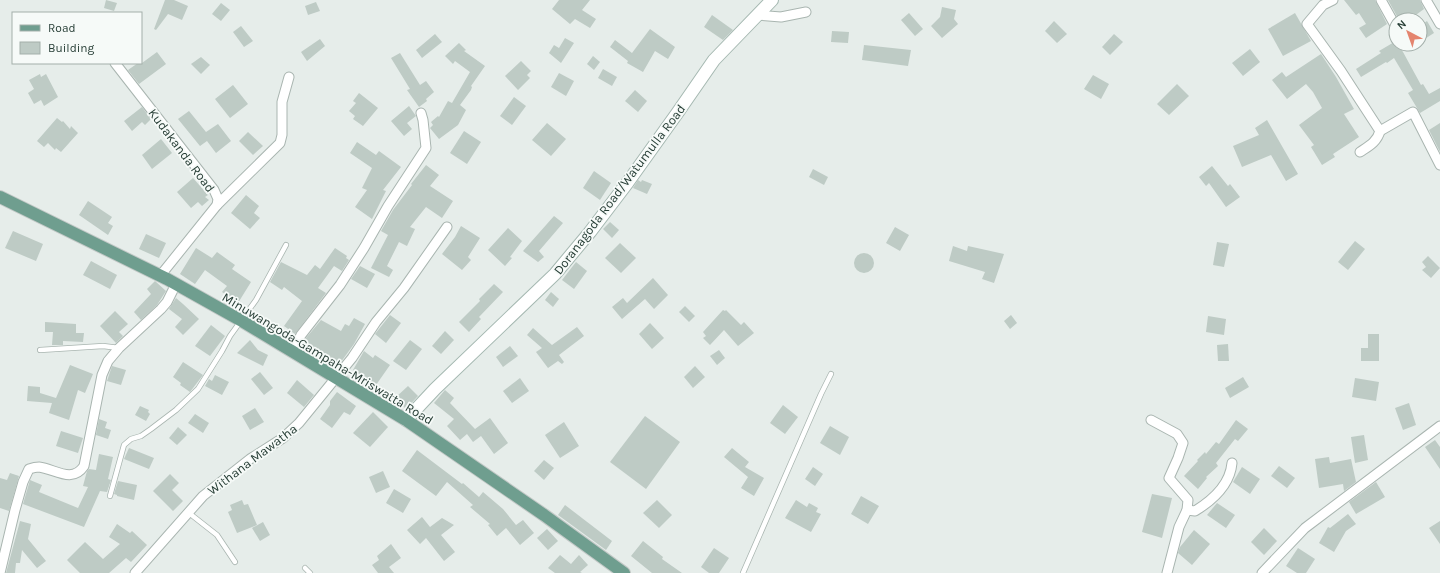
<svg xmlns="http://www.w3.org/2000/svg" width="1440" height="573" viewBox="0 0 1440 573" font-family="Karla,sans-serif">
<rect width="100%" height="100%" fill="#e6edea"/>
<!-- building -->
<g fill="#becbc5">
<polygon points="106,0 117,3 114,11 104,8"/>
<polygon points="165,0 174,0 188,6 182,20 168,14 156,30 154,29"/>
<polygon points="559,0 590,0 582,10 596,19 590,28 575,19 570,24 552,9"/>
<polygon points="1344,0 1375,0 1387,24 1366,38 1359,28 1366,24 1359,13 1356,15"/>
<polygon points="1388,0 1420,0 1424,9 1409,20 1399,20"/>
<polygon points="316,2 320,11 308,15 305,6"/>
<polygon points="221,3 230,10 221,21 212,14"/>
<polygon points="942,7 956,10 954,19 958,24 942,38 931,26 940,17"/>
<polygon points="909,13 923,29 915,36 901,20"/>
<polygon points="1295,13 1311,41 1283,56 1268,29"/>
<polygon points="712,15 733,30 723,40 704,27"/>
<polygon points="1054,21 1067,34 1057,43 1045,31"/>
<polygon points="1427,21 1434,33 1420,42 1420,26"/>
<polygon points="241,26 253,41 244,47 233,32"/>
<polygon points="650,29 675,47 668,59 655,51 643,72 627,63 628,61 610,47 615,40 632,53"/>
<polygon points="832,31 849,32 848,43 831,42"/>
<polygon points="435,34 442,42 422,58 416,50"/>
<polygon points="1114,34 1123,42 1110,55 1102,47"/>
<polygon points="565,38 574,43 561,63 549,53 554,45 559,48"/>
<polygon points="320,39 325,46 307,61 301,52"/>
<polygon points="1396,41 1396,44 1398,44 1403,52 1421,85 1423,84 1429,94 1440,88 1440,101 1420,113 1408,93 1413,90 1394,58 1387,63 1386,62 1361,77 1356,69 1381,53 1379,51"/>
<polygon points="459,43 466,50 464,51 485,66 471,86 472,87 471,90 460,105 466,110 458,125 439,139 430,128 433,125 431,122 438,116 439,117 448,101 452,103 470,72 455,61 453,64 445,56"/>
<polygon points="864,45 911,50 908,66 862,60"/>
<polygon points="1250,49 1260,62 1243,76 1232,63"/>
<polygon points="157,52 166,64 139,84 128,70 138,63 141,63 141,61 142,63"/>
<polygon points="400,53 420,85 426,81 434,92 426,99 427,101 419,107 407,90 410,89 391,58"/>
<polygon points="1321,54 1336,77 1354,109 1344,114 1359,137 1333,154 1335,157 1322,165 1311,147 1314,145 1299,125 1322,108 1313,92 1306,84 1287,99 1272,80 1282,72 1286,77"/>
<polygon points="593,56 600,62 594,70 587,64"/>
<polygon points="201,57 210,65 201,74 191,64"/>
<polygon points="521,61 531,71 527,75 530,78 518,90 505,76"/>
<polygon points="603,69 617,77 612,86 598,78"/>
<polygon points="559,73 574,81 566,96 551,87"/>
<polygon points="40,74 41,77 46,74 58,97 44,106 41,100 34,104 28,93 34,89 29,80"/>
<polygon points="1093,75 1109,84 1101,99 1084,89"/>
<polygon points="1177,84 1189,96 1169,115 1157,104"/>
<polygon points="233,85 248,104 230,118 215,99"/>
<polygon points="635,90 647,101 638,112 625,101"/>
<polygon points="359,93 378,108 363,126 353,119 355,116 349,111 356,103 353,101"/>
<polygon points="514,97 526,106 512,125 500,116"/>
<polygon points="409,106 416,116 407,123 412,129 404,136 391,121"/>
<polygon points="142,107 151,119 145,125 142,122 132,131 124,121"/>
<polygon points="189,111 206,132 218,124 231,141 216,153 207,141 200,146 178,119"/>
<polygon points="57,118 62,122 63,121 70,129 71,126 78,133 61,152 56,148 55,150 48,143 44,147 37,141"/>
<polygon points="1267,120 1298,174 1286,181 1271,155 1242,167 1233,146 1259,135 1255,128"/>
<polygon points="547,123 566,139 551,156 532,140"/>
<polygon points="1440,123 1440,152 1429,130"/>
<polygon points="464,131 481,142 467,164 450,153"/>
<polygon points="248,132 263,146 253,155 239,141"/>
<polygon points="161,139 172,153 152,169 142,155"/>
<polygon points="357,142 376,155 379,151 401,167 383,190 386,191 372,219 355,207 367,190 362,188 372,168 350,153"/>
<polygon points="426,165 439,175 430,186 453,201 442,218 426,207 410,227 415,229 407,246 399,242 387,266 393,270 389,277 371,268 388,235 381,231 393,210 412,185 411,184"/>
<polygon points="1212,166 1228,186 1230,184 1240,197 1226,207 1209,183 1206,186 1199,177"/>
<polygon points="813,169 828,177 824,185 809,177"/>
<polygon points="594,171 611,183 600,200 583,188"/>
<polygon points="193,178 208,195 205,197 209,200 202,206 198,202 191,208 177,192"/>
<polygon points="638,180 641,182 642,180 652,184 647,194 633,188"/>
<polygon points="246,195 259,206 254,213 260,218 250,229 231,213"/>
<polygon points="88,201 112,217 108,223 113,226 108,235 79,215"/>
<polygon points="554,216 563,223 539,251 544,257 538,262 523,251"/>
<polygon points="610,222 619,230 612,238 603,229"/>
<polygon points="461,226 480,238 468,257 471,260 462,270 442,254 455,237"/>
<polygon points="895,227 909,235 900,251 886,243"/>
<polygon points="508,228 522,241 510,257 512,258 505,266 488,250"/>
<polygon points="13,231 43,244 36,261 5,248"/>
<polygon points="146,234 166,243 159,258 139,249"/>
<polygon points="1355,241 1365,249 1348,270 1338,262"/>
<polygon points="1217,242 1229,244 1224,267 1213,265"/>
<polygon points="620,243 636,258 621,273 605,258"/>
<polygon points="953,246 967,251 968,246 1004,254 994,283 982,279 985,272 949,261"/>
<polygon points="196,248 212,258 217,252 235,265 232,269 251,282 238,303 222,292 227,286 205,270 195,284 180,274"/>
<polygon points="335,248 347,256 346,258 349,260 342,271 334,266 318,288 326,293 295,334 284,326 302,301 284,287 282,290 270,282 281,262 307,275 315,265 320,269"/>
<circle cx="864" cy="263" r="10"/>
<polygon points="1428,256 1440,268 1431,278 1422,270 1426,267 1422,262"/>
<polygon points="91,261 117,275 110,289 83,275"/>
<polygon points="576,262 587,271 574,289 562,280"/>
<polygon points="360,266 375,274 367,288 351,279"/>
<polygon points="653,278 668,295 654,309 645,299 622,319 612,307 623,298 627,303"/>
<polygon points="155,281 166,291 157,305 141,320 134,312 151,294 147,289"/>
<polygon points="494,284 503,292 479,317 481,319 469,332 459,322 480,301 479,299"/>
<polygon points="551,292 559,299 553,307 545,300"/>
<polygon points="176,298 183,304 199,319 183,335 175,327 182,319 169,309"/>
<polygon points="685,306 695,316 689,322 679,312"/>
<polygon points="723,310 725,311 726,310 741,325 744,322 754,333 738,346 724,330 710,345 703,338 706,336 703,332"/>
<polygon points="115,311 128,324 119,332 123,336 116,343 100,326"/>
<polygon points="390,315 401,323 386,343 375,334"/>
<polygon points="1011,315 1017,323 1010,329 1004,321"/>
<polygon points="1208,316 1226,319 1224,335 1206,332"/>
<polygon points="354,318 365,324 354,344 338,366 321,355 319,358 302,347 306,338 321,320 341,331 345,324 349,326"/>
<polygon points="45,322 76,324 76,333 84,333 83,342 63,341 63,345 52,345 53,332 45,332"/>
<polygon points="650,323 664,338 652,349 639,334"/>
<polygon points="211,325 225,336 210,356 195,346"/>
<polygon points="577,327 584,336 559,355 564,362 562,364 558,361 548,368 536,352 542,348 527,335 533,328 552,345"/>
<polygon points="445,331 454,340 441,354 432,346"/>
<polygon points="1368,334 1379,334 1379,361 1361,361 1361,348 1368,348"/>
<polygon points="250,340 258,350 268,355 263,366 237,353"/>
<polygon points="410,340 422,349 406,370 393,361"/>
<polygon points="1228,344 1229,361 1218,361 1217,345"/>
<polygon points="510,346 518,356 503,367 496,357"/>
<polygon points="719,350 725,358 717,365 710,356"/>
<polygon points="364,351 373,358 375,355 390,365 376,385 353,370"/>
<polygon points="183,362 203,375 190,392 180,385 181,383 173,377"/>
<polygon points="70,365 93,374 85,393 78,390 69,420 49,413 52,403 27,401 28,386 40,387 40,393 56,398"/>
<polygon points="112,366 126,370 121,385 107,381"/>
<polygon points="695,366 705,377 693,388 684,377"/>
<polygon points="260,372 273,388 264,395 251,379"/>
<polygon points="215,375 229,382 222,395 205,386 209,379 212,381"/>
<polygon points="1243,377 1249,387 1230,398 1225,388"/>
<polygon points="520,378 529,391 512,403 503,391"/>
<polygon points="1355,378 1379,382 1376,401 1352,397"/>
<polygon points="297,380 314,395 304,407 287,393"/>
<polygon points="408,386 418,396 406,409 395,398"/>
<polygon points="445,390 454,398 450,403 475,429 490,418 508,443 494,454 481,436 473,442 467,434 460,440 447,426 454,419 434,403"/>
<polygon points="337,392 356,406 350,415 344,412 332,428 320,419 330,405 330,401"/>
<polygon points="1409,403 1416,425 1403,430 1395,408"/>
<polygon points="783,405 798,417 785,434 770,423"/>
<polygon points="140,406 149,410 148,412 150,414 146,421 135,415"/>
<polygon points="255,408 264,422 250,430 242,416"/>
<polygon points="373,412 388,427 370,447 353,433"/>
<polygon points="195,414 209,423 203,433 188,423"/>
<polygon points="645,416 680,442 646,489 610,462"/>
<polygon points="99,419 107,422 105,428 111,430 108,439 96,435"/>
<polygon points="1236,420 1248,429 1238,441 1235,439 1216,463 1218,466 1206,477 1207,478 1198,489 1184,476 1198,461 1197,460 1205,452 1206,454 1216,442 1219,444"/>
<polygon points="564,422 579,446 560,458 545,435"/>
<polygon points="830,426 849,437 840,455 820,443"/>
<polygon points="178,427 187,435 177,445 169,438"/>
<polygon points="61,431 83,438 78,453 56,446"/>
<polygon points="1364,435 1368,460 1355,463 1351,437"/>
<polygon points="1435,440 1440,447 1440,469 1425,447"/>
<polygon points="129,448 154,458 149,469 124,459"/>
<polygon points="732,448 749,462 745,467 764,478 754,496 741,488 748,477 724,457"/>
<polygon points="417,450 462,484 463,483 479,497 483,492 503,509 516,525 523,520 534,533 520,545 506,528 497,536 488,525 490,524 470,507 473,505 447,482 436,496 402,471"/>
<polygon points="99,454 113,457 108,479 111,480 107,492 100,491 84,527 23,504 30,480 42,485 39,492 78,508 88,487 83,486 87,471 89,469 96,470"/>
<polygon points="1329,457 1330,463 1351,459 1356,482 1344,491 1343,484 1319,488 1315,459"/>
<polygon points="544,460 554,468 544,480 534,471"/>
<polygon points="1279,466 1295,478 1287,488 1271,476"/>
<polygon points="813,467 823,474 815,486 805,479"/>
<polygon points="1242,467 1260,479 1250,494 1233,482"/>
<polygon points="383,471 390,487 376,493 369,477"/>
<polygon points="10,473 19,476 9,511 0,508 0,478 7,480"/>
<polygon points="170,474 179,483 172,490 183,501 173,511 153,491"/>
<polygon points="118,481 137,485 134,500 117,496 117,495 114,494"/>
<polygon points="1376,482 1385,497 1356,514 1349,502"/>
<polygon points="394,489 411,499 403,513 386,503"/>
<polygon points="1152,494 1172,498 1162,538 1142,532"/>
<polygon points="861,496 879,506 868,524 851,514"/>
<polygon points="242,500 244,505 248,504 257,525 237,533 228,512 232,510 230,505"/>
<polygon points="657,500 672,515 659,528 643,513"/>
<polygon points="796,500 807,507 809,503 818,508 816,512 821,514 811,532 785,518"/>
<polygon points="1217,503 1235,515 1226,528 1207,515"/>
<polygon points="565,505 612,541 606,550 558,515"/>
<polygon points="1348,514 1356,524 1346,531 1334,552 1319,543 1328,527 1330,528"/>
<polygon points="422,517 430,527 442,518 454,525 441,535 455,552 444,561 426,538 420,544 407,530"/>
<polygon points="20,521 31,524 28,539 46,561 37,568 22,550 20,563 16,563 15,573 6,573"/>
<polygon points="1440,521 1440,544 1429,528"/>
<polygon points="263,522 270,535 260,541 252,528"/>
<polygon points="117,524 130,533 132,531 147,545 131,562 126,558 109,573 80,573 67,560 85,542 103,559 120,544 109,537"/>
<polygon points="1264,528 1277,541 1264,555 1251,542"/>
<polygon points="547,529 558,541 548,550 537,538"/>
<polygon points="1194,530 1210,544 1192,565 1178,553 1180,547"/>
<polygon points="643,541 663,557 662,559 682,573 652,573 631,556"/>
<polygon points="391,544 401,558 389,567 394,573 378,573 372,565 379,560 377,556"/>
<polygon points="714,548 729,558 719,573 709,573 701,567"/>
<polygon points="1298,548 1315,559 1306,573 1297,573 1286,566"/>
<polygon points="560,555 571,564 579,555 588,565 580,572 582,573 555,573 548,568"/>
</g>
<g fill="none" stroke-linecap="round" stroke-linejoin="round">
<defs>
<g id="lane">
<polyline points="40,350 103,346 119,348"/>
<polyline points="110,496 124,445 131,439 141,436 151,429 176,410 198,389 222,351 230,336 256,300 286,245"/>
<polyline points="189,513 217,535 235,562"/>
<polyline points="305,568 310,573"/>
<polyline points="743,573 821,394 831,374"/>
</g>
<g id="street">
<polyline points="1333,0 1323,5 1307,24 1341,71 1380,131 1413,112 1440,165"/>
<polyline points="1381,0 1396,27"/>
<polyline points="1426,0 1440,24"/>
<polyline points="757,15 781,17 806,12"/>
<polyline points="115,63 214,190 218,199 217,205 160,276"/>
<path d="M 1360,152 C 1369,146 1377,142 1380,131"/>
<polyline points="217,205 280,143 282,135 282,102 289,77"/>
<polyline points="293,351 301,335 340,285 364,248 388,206 426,148 423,120 421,113"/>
<polyline points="1151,420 1177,434 1183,443 1178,458 1169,478 1188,500 1187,510 1179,527 1167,573"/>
<path d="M 1187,510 L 1195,511 C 1213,500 1230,485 1232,463"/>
<path d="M 0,573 L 15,510 L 23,482 L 29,469 C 32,468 36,467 39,467 C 55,469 72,484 84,466 L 102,375 L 108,361 L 119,348 L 161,309 L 167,302 L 176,284"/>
<polyline points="135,573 203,496 250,459 283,438 299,423 352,358 376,322 404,288 447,227"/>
<polyline points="1262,573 1305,528 1440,426"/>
</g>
<polyline id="secondary" points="406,420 435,389 555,274 590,232 628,182 678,112 714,60 772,0"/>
<polyline id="primary" points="0,197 167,279 242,321 406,420 544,515 624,573"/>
</defs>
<!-- lane casing -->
<use href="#lane" stroke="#a9b5b0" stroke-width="6"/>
<!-- street casing -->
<use href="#street" stroke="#a9b5b0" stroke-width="11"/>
<!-- secondary casing -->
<use href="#secondary" stroke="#a5b8b1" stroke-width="14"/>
<!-- primary casing -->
<use href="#primary" stroke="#c3c9c7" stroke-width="14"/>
<!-- lane -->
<use href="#lane" stroke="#fff" stroke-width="4.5"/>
<!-- street -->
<use href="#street" stroke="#fff" stroke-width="9"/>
<!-- secondary -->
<use href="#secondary" stroke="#fff" stroke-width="12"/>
<!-- primary -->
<use href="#primary" stroke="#6f9e8f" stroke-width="12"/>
</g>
<g text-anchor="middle" stroke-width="3.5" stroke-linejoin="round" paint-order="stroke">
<!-- street labels -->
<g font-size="13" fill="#273e36" stroke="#f6faf8">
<text transform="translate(182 150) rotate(53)" y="5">Kudakanda Road</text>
<text transform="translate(619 189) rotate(-53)" y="5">Doranagoda Road/Watumulla Road</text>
<text transform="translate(328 358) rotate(31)" y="5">Minuwangoda-Gampaha-Mriswatta Road</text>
<text transform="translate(252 459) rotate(-37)" y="5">Withana Mawatha</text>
</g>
</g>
<!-- legend -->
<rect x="12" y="12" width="130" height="52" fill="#f6faf8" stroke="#a3afaa"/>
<rect x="20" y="25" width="20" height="6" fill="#6f9e8f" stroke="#a3afaa"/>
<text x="48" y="32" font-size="12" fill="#273e36">Road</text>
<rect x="20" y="42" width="20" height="12" fill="#becbc5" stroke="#a3afaa"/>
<text x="48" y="52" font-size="12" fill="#273e36">Building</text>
<!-- north arrow -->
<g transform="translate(1408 32) rotate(319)"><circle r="19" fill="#f6faf8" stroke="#a3afaa"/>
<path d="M0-3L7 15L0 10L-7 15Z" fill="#e4846e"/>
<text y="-6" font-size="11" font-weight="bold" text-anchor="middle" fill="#273e36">N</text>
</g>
</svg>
